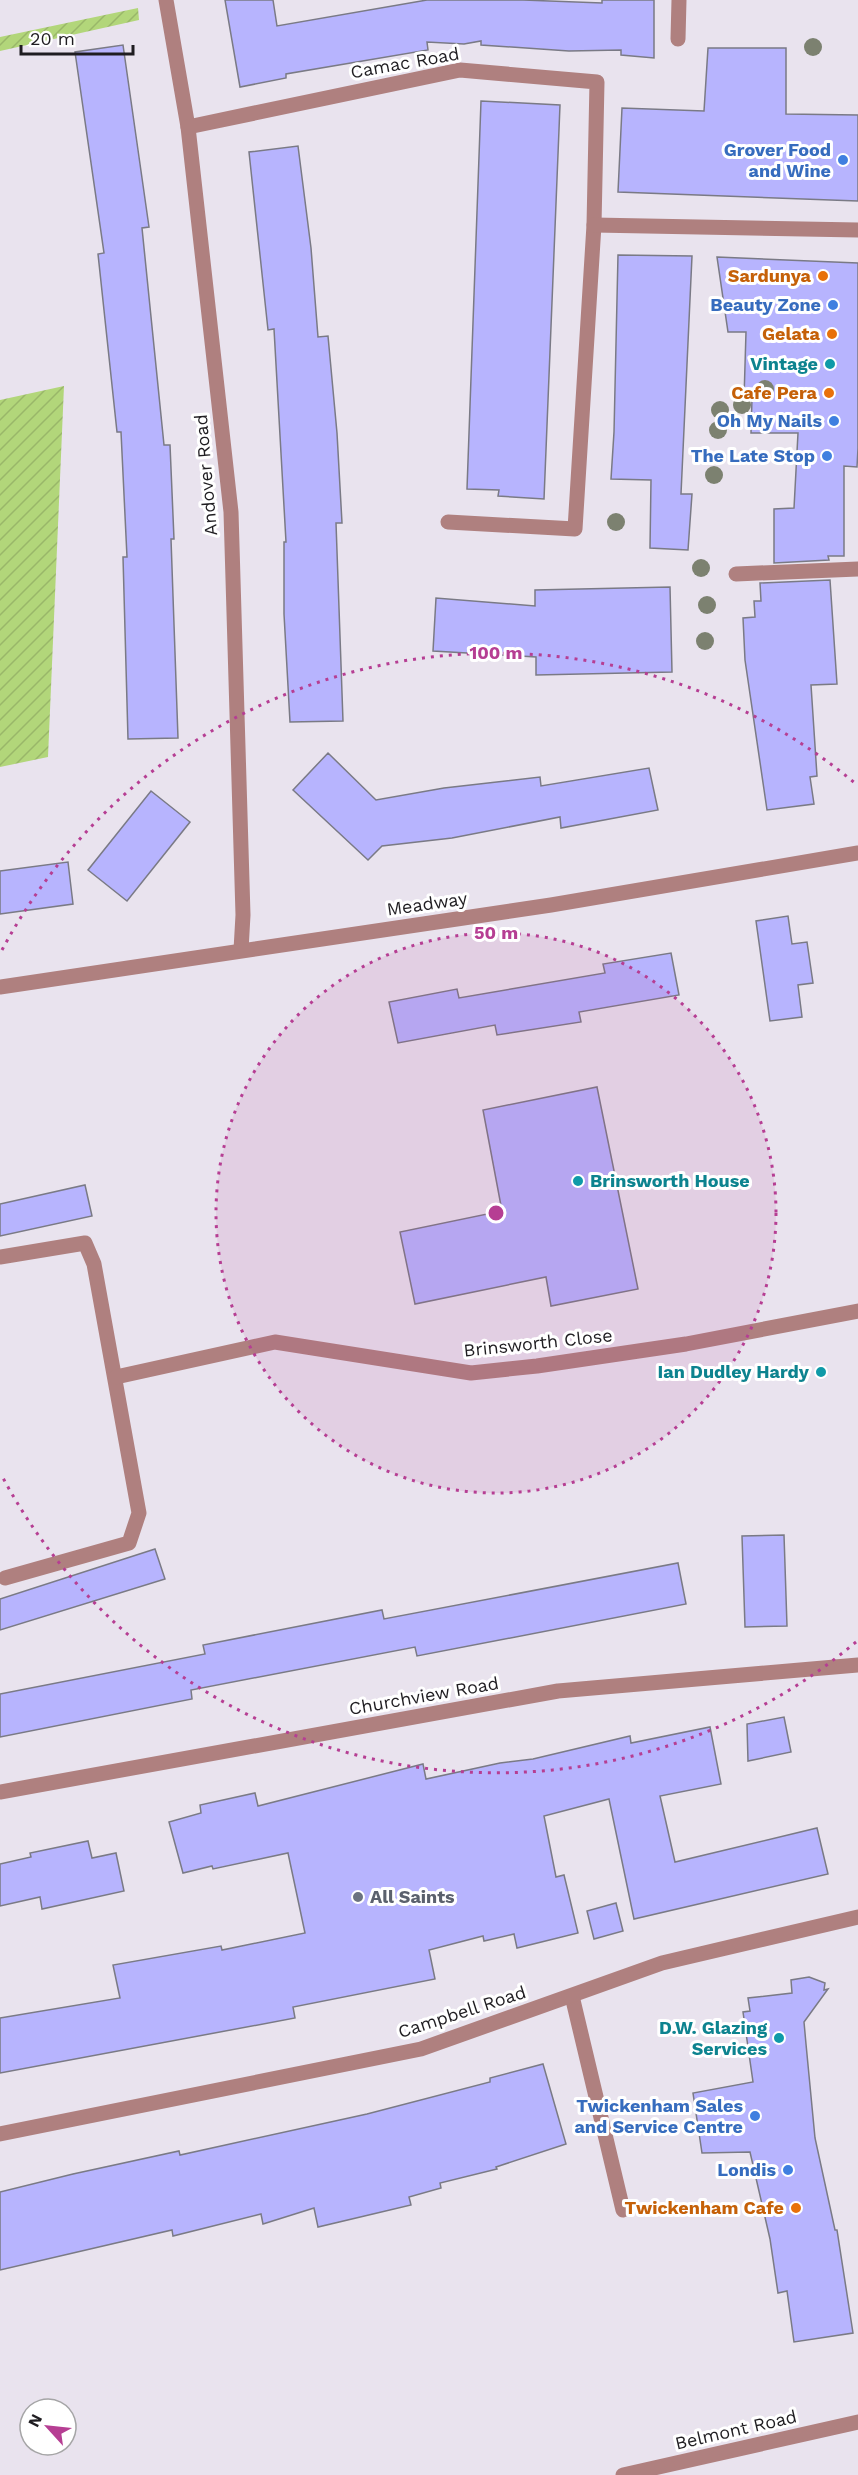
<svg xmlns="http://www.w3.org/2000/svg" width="858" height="2475" viewBox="0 0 858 2475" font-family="'Work Sans',sans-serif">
<defs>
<pattern id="garden-furrows" width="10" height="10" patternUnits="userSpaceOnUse" patternTransform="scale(1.5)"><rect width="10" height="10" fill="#b2d67a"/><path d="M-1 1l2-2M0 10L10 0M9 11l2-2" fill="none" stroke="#99b769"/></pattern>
</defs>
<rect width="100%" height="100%" fill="#e9e3ee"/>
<!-- garden -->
<g fill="url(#garden-furrows)">
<polygon points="138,8 139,20 0,51 0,37"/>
<polygon points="64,386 48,757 0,767 0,400"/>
</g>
<!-- building -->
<g fill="#b7b4fe" stroke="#7a7a85" stroke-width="1.5">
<polygon points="225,0 273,0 277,26 427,0 523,0 602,3 602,0 654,0 654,58 621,55 621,50 569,51 481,45 481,41 464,44 427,42 428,50 286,74 286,78 240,87"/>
<polygon points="123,45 149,227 142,228 164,445 170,445 174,539 171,539 178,738 128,739 123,557 127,557 121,432 117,432 98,254 104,253 75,52"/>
<polygon points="708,48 786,48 786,114 858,115 858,201 618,192 622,108 704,111"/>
<polygon points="481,101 560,105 544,499 498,496 499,490 467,489"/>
<polygon points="298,146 311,248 318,337 328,336 337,433 342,523 336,523 343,721 290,722 284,614 284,542 286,542 274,329 268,330 249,152"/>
<polygon points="618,255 692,256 681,494 692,494 688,550 650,548 651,480 611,479 614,432"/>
<polygon points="717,257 858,263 858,448 857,467 844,466 844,556 828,556 829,560 774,563 774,509 794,508 798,433 751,433 752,398 744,399 746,332 728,332"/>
<polygon points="830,580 837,684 811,685 817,776 810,777 814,804 767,810 745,660 743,618 755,617 754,601 761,601 760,583"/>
<polygon points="670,587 672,672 536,675 536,657 433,651 436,598 535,606 535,590"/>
<polygon points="328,753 376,800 444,788 540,777 541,786 649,768 658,810 561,828 560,817 452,838 382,846 368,860 293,790"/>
<polygon points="151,791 190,822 127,901 88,870"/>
<polygon points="68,862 73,904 0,914 0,871"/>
<polygon points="788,916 792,944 807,942 813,983 798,985 802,1017 770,1021 756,921"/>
<polygon points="671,953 679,995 579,1012 581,1022 497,1035 495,1025 398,1043 389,1002 457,989 459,998 605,973 603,964"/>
<polygon points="597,1087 638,1289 551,1306 546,1277 415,1304 400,1232 502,1211 483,1110"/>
<polygon points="85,1185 92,1216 0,1236 0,1204"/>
<polygon points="784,1535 787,1626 745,1627 742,1536"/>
<polygon points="155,1549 165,1579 0,1630 0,1599"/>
<polygon points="678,1563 686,1604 417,1656 415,1647 191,1690 192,1699 0,1737 0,1694 205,1654 203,1645 382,1610 384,1619"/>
<polygon points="784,1717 791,1752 748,1761 747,1724"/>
<polygon points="710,1727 721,1784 660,1796 675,1862 817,1828 828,1874 634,1919 609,1799 544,1816 556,1877 564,1875 578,1933 517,1948 514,1934 484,1941 483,1936 429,1950 435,1979 293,2007 295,2018 0,2073 0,2018 120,1998 113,1965 221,1946 222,1950 305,1933 288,1853 213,1869 212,1866 183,1873 169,1822 201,1813 200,1805 255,1793 258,1806 423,1764 426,1779 500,1763 533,1759 630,1736 631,1743"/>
<polygon points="88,1841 92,1858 116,1853 124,1891 42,1909 40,1897 0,1906 0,1864 31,1857 30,1853"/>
<polygon points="616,1903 623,1931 594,1939 587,1911"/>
<polygon points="809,1977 825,1983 824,1990 828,1989 804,2022 806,2044 815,2138 835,2230 837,2230 853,2333 794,2342 787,2291 778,2293 770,2239 750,2152 702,2153 693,2093 753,2082 743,2012 750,2011 748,1998 792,1993 791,1980"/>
<polygon points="543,2064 566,2144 496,2167 497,2169 440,2183 441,2188 409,2197 411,2205 318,2227 314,2208 263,2224 261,2214 173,2236 172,2230 0,2270 0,2192 73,2174 179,2151 180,2155 367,2114 490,2082 490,2078"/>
</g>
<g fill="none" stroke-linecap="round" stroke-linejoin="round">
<!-- minor -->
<g stroke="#af807f" stroke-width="15">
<polyline points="166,0 188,127 231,512 243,915 241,950"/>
<polyline points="678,39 679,0"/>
<polyline points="188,127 460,70 597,82 594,225 575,529 448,522"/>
<polyline points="594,225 858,230"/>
<polyline points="736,574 858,569"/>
<polyline points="0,987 551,905 858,853"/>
<polyline points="0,1257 85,1243 94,1264 139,1513 129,1543 5,1578"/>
<polyline points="116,1377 275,1342 471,1373 537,1366 686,1344 858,1311"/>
<polyline points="0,1792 558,1691 858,1665"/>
<polyline points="572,1996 623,2210"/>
<polyline points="0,2134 421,2049 662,1963 858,1917"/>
<polyline points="623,2475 858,2422"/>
</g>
</g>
<!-- trees -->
<g fill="#7c8170">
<circle cx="813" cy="47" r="9"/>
<circle cx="765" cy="389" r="9"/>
<circle cx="742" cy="405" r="9"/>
<circle cx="720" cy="410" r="9"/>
<circle cx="718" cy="430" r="9"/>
<circle cx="714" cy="475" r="9"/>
<circle cx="616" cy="522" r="9"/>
<circle cx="701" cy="568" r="9"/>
<circle cx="707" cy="605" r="9"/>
<circle cx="705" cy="641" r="9"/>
</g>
<!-- distance rings -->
<circle cx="496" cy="1213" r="280" fill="#b63e93" fill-opacity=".12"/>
<g fill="none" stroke="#b63e93" stroke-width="3" stroke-dasharray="3 6">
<circle cx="496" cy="1213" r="280"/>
<path d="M856 1642A560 560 0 0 1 2 1476M2 950A560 560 0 0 1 856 784"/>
</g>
<!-- markers -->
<g fill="#3f7fe0" stroke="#fff" stroke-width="2">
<circle cx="843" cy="160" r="6"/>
<circle cx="833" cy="305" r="6"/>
<circle cx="834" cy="421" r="6"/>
<circle cx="827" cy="456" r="6"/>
<circle cx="755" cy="2116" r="6"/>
<circle cx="788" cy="2170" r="6"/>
</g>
<g fill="#e8710a" stroke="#fff" stroke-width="2">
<circle cx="823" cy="276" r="6"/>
<circle cx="832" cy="334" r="6"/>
<circle cx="829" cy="393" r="6"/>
<circle cx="796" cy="2208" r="6"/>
</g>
<g fill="#0f9aa8" stroke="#fff" stroke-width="2">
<circle cx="830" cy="364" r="6"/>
<circle cx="578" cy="1181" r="6"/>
<circle cx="821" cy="1372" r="6"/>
<circle cx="779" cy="2038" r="6"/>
</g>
<circle fill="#6b7280" stroke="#fff" stroke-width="2" cx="358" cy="1897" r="6"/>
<g text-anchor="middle" stroke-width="6" stroke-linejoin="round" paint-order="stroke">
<!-- street labels -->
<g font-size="18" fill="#1f1d21" stroke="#fff">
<text transform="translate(405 63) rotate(-10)" y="6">Camac Road</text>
<text transform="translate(206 475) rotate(-95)" y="6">Andover Road</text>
<text transform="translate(427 904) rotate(-8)" y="6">Meadway</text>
<text transform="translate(538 1343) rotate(-6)" y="6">Brinsworth Close</text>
<text transform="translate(424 1696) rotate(-10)" y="6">Churchview Road</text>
<text transform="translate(462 2012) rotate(-18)" y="6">Campbell Road</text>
<text transform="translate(736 2430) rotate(-13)" y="6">Belmont Road</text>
</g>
<!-- shop labels -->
<g font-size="18" font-weight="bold" fill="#366cbe" stroke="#fff" text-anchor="end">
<text x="831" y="156">Grover Food<tspan x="831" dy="21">and Wine</tspan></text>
<text x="821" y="311">Beauty Zone</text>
<text x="822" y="427">Oh My Nails</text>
<text x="815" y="462">The Late Stop</text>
<text x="743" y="2112">Twickenham Sales<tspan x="743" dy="21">and Service Centre</tspan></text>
<text x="776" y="2176">Londis</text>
</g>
<!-- food labels -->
<g font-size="18" font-weight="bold" fill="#c56008" stroke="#fff" text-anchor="end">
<text x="811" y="282">Sardunya</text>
<text x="820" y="340">Gelata</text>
<text x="817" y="399">Cafe Pera</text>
<text x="784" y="2214">Twickenham Cafe</text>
</g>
<!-- culture labels -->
<g font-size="18" font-weight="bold" fill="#0d838f" stroke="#fff" text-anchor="end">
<text x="818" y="370">Vintage</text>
<text x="590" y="1187" text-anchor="start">Brinsworth House</text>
<text x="809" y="1378">Ian Dudley Hardy</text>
<text x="767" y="2034">D.W. Glazing<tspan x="767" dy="21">Services</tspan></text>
</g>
<!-- worship labels -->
<g font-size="18" font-weight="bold" fill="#5b616d" stroke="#fff" text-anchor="start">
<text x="370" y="1903">All Saints</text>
</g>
</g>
<circle cx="496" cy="1213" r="9" fill="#b63e93" stroke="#fff" stroke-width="3"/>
<g font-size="18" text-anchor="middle" font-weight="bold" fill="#b63e93" stroke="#fff" stroke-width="6" stroke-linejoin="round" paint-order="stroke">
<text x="496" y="659">100 m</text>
<text x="496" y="939">50 m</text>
</g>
<!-- north arrow -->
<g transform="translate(48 2427) rotate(297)"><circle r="28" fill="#ffffff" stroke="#a5a5a6" stroke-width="1.5"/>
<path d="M0-4.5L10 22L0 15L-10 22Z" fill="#b63e93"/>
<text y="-9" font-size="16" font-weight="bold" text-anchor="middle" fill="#1f1d21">N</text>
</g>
<!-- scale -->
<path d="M21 45v9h112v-9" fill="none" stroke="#1f1d21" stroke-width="3"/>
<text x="30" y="45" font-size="18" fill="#1f1d21" stroke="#ffffff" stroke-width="4.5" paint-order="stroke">20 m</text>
</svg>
